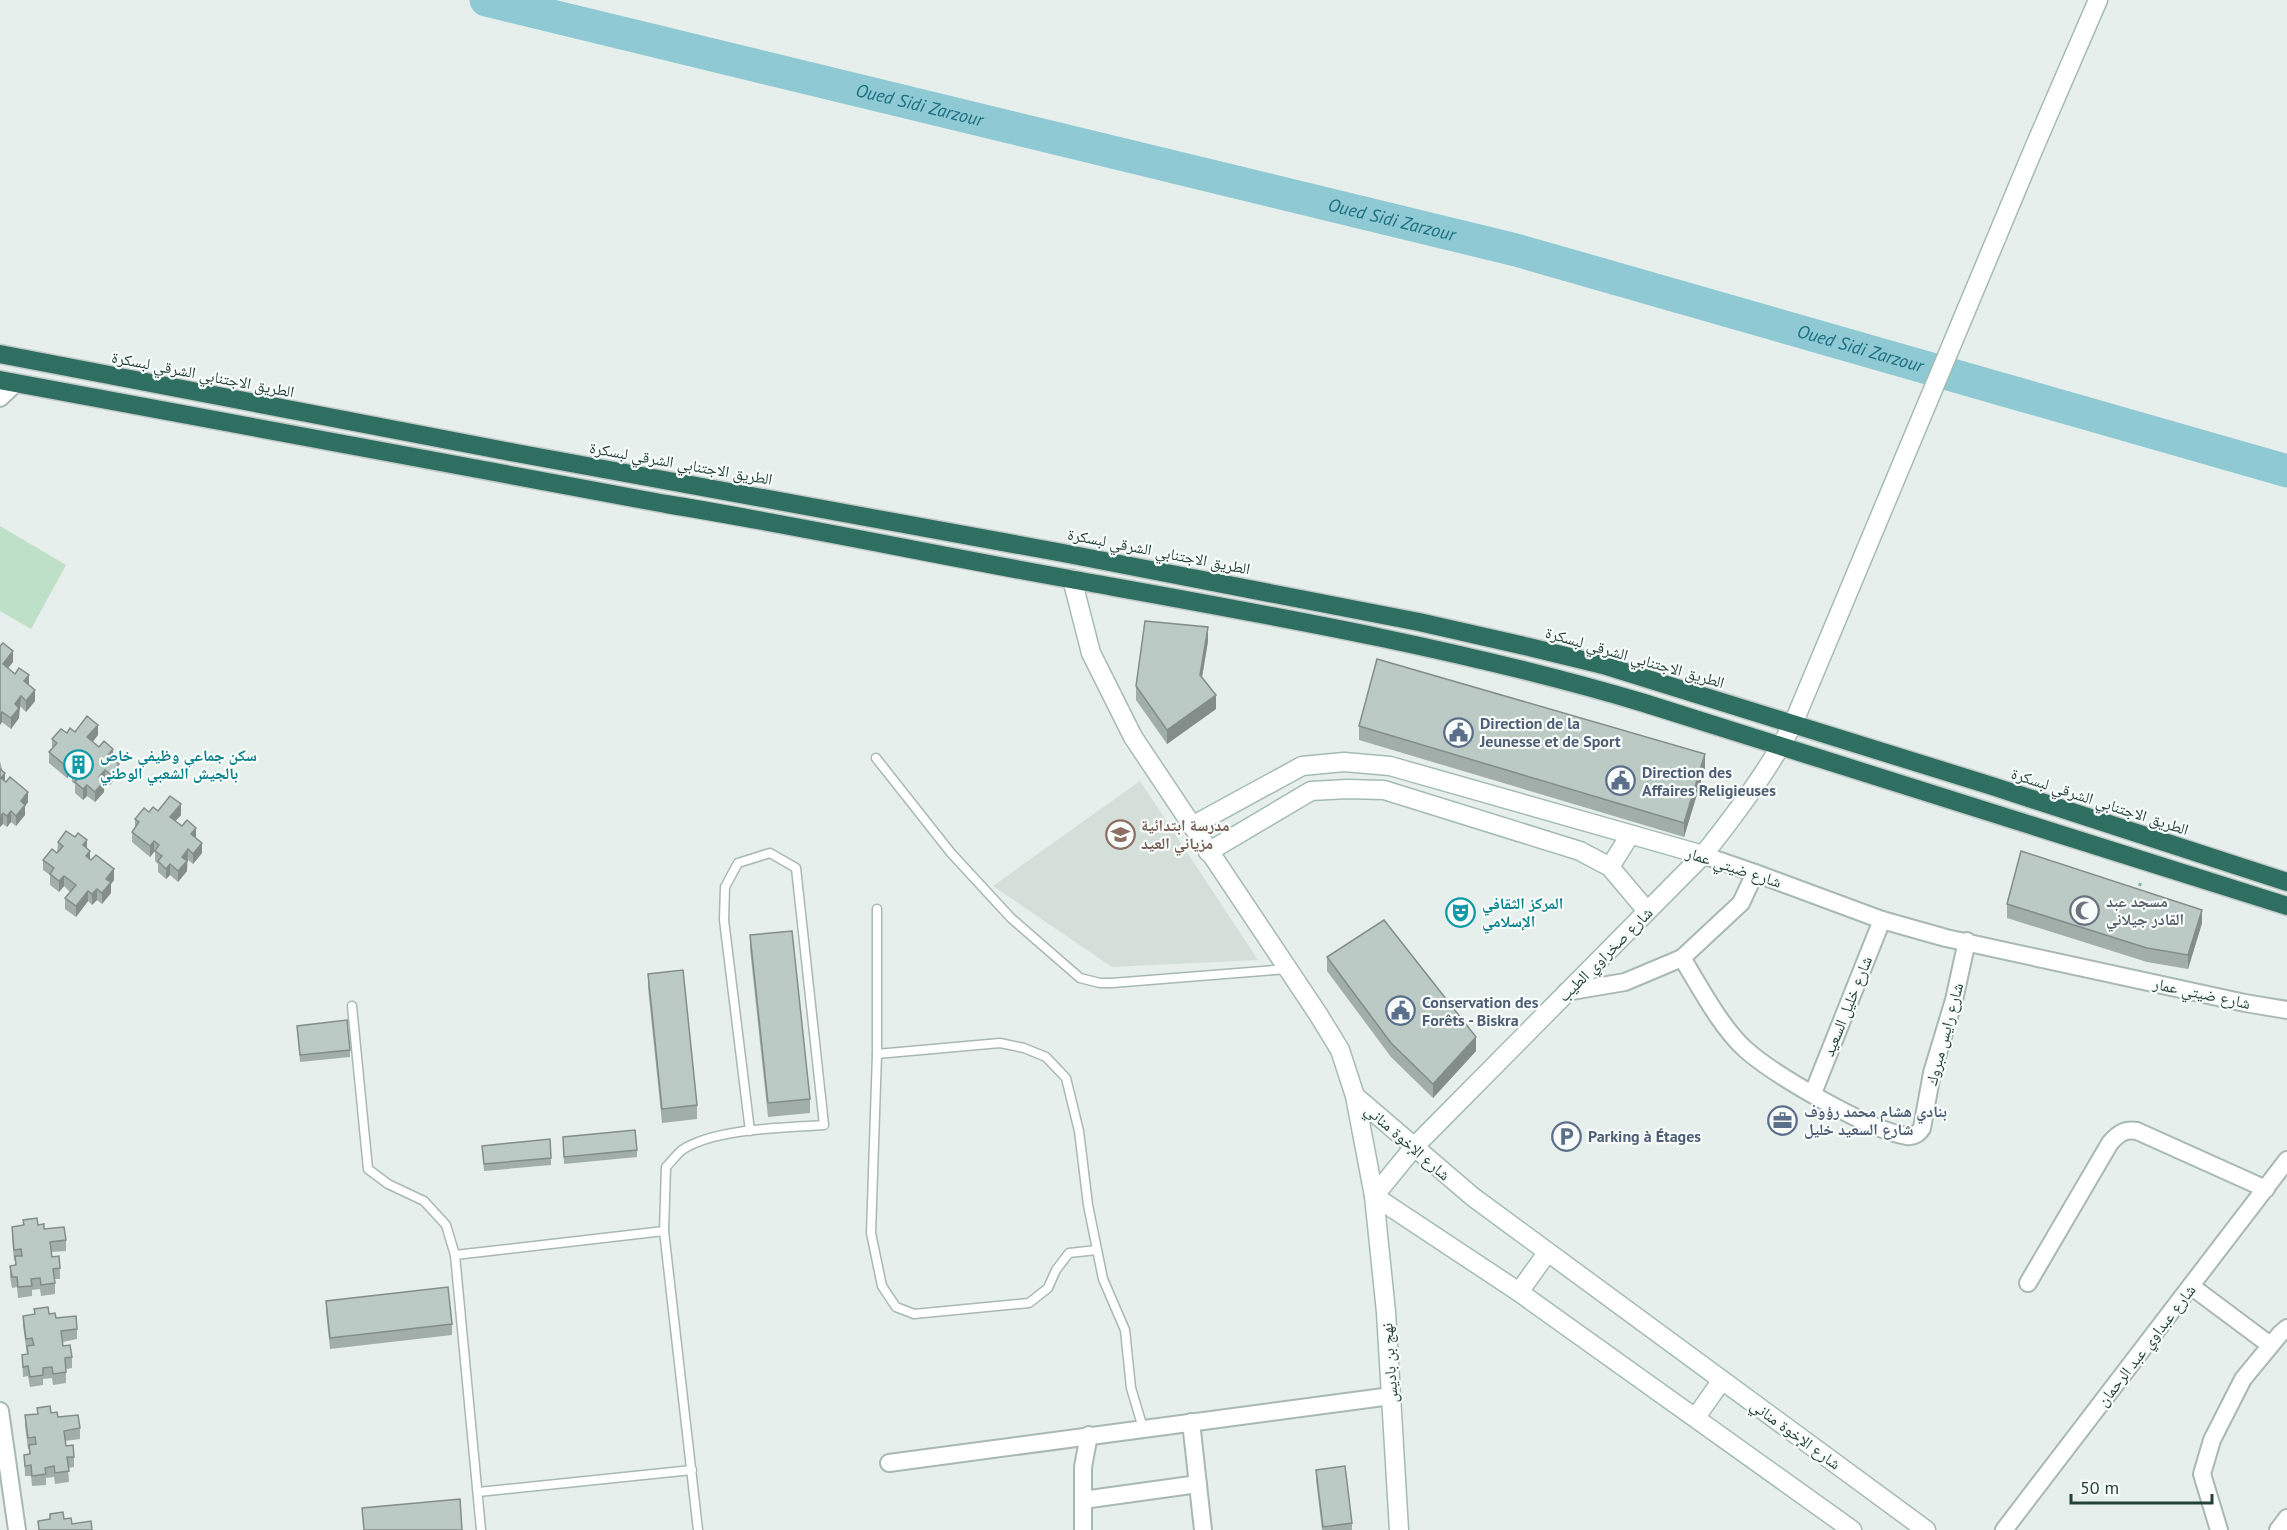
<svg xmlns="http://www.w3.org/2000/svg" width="2287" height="1530" viewBox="0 0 2287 1530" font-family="'PT Sans','Noto Naskh Arabic',sans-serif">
<rect width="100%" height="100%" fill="#e6efeb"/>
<!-- built -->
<polygon fill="#d4dfda" points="1140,781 1258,960 1112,967 993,886"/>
<!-- green -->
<polygon fill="#bfe0c8" points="0,526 66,565 31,629 0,611"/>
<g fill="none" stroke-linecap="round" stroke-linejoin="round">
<!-- river -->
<path stroke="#8ec9d4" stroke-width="33" id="s1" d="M 486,0 L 1516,250 L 2287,471"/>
<defs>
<g id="lane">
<polyline points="876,758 951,853 1011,918 1080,978 1100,983 1112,983 1287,969"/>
<polyline points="877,909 877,1054 871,1233 882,1286 896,1307 914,1314 1029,1303 1048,1288 1056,1270 1069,1253 1097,1250"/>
<polyline points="352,1006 368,1169 388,1184 424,1201 446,1225 455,1255 481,1530"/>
<polyline points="877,1054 1000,1043 1024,1048 1046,1057 1066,1078 1079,1131 1088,1205 1103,1279 1125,1330 1131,1388 1143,1428"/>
<polyline points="455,1255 664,1231"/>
<polyline points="478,1492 692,1470"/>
<path d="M 698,1530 L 664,1231 L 666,1167 C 671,1162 676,1155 682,1150 C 715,1128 785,1128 824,1125 L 796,868 L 770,853 L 738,863 L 725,887 L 724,920 L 750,1131"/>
</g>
<g id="street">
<polyline points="0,398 16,383"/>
<polyline points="1703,855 1755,873 1882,920 1946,938 2245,1003 2287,1010"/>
<path d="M 1682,958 C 1700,987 1720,1026 1745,1049 C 1774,1075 1870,1131 1907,1136 C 1914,1137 1919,1133 1922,1128 L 1932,1073 L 1954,1000 L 1967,941"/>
<polyline points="1566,992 1625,982 1682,958 1741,903 1755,873"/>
<polyline points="1813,1093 1882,920"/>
<path d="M 2028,1283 L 2110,1143 C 2118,1134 2124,1129 2137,1131 L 2266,1189"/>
<polyline points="2191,1286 2270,1345"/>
<polyline points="0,1411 17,1530"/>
<polyline points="1191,1422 1203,1530"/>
<polyline points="889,1463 1391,1396"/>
<polyline points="1083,1500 1198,1484"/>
<polyline points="1083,1530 1083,1467 1089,1435"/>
<polyline points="2004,1530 2287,1160"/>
<polyline points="2219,1530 2202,1474 2212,1440 2243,1379 2280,1334 2287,1328"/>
<polyline points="2278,1530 2287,1518"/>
</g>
<g id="secondary">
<polyline points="1072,579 1091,653 1133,737 1318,1014 1340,1050 1355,1096 1374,1196 1519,1292 1852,1530"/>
<polyline points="1192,826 1302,766 1344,762 1390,766 1703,855"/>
<polyline points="1208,852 1311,791 1347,789 1384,790 1580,851 1610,867 1647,911"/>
<polyline points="1610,867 1630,835"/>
<polyline points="1355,1096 1473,1197 1926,1530"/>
<polyline points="1519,1292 1547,1253"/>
<polyline points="1696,1417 1722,1380"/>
<path d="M 1399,1530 L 1386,1312 L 1374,1196 L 1414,1147 L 1703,855 C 1736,814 1768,771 1793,724 L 2034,148 L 2098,0"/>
</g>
<g id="highway">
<polyline points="0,354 516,453 1063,553 1419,622 1529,647 1603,665 1992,786 2287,882"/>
<path d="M 0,380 L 666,504 C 801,526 935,555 1070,579 C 1263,614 1456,647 1644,703 L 2287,906"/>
</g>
</defs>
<!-- lane casing -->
<use href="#lane" stroke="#a8b8b2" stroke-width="11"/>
<!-- street casing -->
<use href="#street" stroke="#a8b8b2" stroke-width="20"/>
<!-- secondary casing -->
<use href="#secondary" stroke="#a4bbb3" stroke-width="21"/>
<!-- highway casing -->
<use href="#highway" stroke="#c2cac8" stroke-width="21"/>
<!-- path -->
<polyline stroke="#86b3a5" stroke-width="3" stroke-dasharray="3 4.5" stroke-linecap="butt" points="2137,893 2142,879"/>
<!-- lane -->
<use href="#lane" stroke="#fff" stroke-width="8"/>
<!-- street -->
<use href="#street" stroke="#fff" stroke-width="16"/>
<!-- secondary -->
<use href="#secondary" stroke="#fff" stroke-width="18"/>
<!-- highway -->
<use href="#highway" stroke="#2f6f62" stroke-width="18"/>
</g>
<!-- wall -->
<g fill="#a1aea9">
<polygon points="1208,641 1202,677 1216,709 1167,744 1136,700 1136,686"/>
<polygon points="0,646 13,662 8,668 29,685 35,701 26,712 21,707 19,708 19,718 11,729 2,722 0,725"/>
<polygon points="1359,726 1705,768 1684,837 1359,740"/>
<polygon points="75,732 98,735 93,742 113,758 119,774 110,785 105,780 104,782 104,792 95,802 87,796 83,800 75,793 75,784 72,782 72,773 71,773 67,778 49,763 49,752 52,748 52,739 67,733"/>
<polygon points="0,761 5,781 28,802 25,806 25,815 16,826 11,822 7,827 3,824 0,827"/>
<polygon points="158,811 181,815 175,821 196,838 202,853 193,864 188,860 187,861 187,871 178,882 170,875 166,879 158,872 158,864 155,861 155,852 154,852 150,857 132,842 132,832 135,827 135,819 149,812"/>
<polygon points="58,842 87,849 90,859 114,880 111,884 111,893 102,904 97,900 92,905 88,901 76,917 65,909 65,898 70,892 64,886 59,892 50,885 50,875 43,870 43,860 57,853"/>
<polygon points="2007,904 2202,923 2188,969 2147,962 2007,918"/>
<polygon points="750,935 810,1099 810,1113 768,1117 750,949"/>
<polygon points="1327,957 1476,1051 1433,1098 1391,1057 1327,971"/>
<polygon points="648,974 697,1105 697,1119 662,1123 648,988"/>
<polygon points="297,1026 350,1050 350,1057 300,1062"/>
<polygon points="563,1137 637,1150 637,1157 564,1164"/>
<polygon points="482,1146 551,1158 551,1165 484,1171"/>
<polygon points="23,1220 38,1225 44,1229 66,1240 66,1251 51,1252 52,1257 60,1268 60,1279 55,1279 55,1294 41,1296 40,1289 32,1290 32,1296 18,1298 17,1287 12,1288 10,1277 10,1266 15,1265 15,1260 14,1261 12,1238 12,1227 23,1225"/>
<polygon points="326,1301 452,1324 452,1335 330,1349 326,1311"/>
<polygon points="34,1309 49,1314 56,1318 77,1329 77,1339 63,1342 63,1346 72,1357 72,1368 66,1369 66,1383 53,1385 52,1378 43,1379 43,1385 30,1387 28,1376 23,1377 22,1355 27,1355 23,1326 23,1316 34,1314"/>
<polygon points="37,1408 51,1413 80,1428 80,1439 65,1441 66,1446 74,1457 74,1467 68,1468 69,1482 55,1484 54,1477 46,1478 46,1485 32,1486 31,1476 25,1476 24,1455 29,1454 29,1449 28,1449 25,1426 25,1415 37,1414"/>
<polygon points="1316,1470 1352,1523 1352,1530 1322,1530 1316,1480"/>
</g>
<!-- shaded-wall -->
<g fill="#838d89">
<polygon points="1208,627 1208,641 1200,689 1200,675"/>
<polygon points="13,651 13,662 3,674 3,664"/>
<polygon points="29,675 29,686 24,681"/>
<polygon points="35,690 35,701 26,712 26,701"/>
<polygon points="1216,695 1216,709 1167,744 1167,730"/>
<polygon points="21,696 19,718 11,729 11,718 15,704"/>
<polygon points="2,712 2,722 0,725 0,715"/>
<polygon points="98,725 98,735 87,748 87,737"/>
<polygon points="113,749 113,759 108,755"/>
<polygon points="1705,754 1705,768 1684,837 1684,823"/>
<polygon points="71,762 71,773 67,778 67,767"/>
<polygon points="119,764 119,774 110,785 110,774"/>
<polygon points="105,770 104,792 95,802 95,792 99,777"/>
<polygon points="5,773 5,783 1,778"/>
<polygon points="87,785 87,796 83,800 83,789"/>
<polygon points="28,792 28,802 25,806 25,815 16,826 16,816 21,801"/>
<polygon points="181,804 181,815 170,827 170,817"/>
<polygon points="11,811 11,822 7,827 7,816"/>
<polygon points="3,813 3,824 0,827 0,817"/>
<polygon points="196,828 196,839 191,834"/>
<polygon points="87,840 87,851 83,845"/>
<polygon points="154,841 154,852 150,857 150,846"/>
<polygon points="202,843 202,853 193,864 193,854"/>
<polygon points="188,849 187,871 178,882 178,871 182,857"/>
<polygon points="90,851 90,861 86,856"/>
<polygon points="170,864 170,875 166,879 166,869"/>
<polygon points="114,869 114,880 111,884 111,893 102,904 102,893 106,879"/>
<polygon points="64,876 64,886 59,892 59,881"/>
<polygon points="97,889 97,900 92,905 92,894"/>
<polygon points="88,891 88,901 76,917 76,906"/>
<polygon points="2202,910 2202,923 2188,969 2188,955"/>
<polygon points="1476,1037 1476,1051 1433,1098 1433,1084"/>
</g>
<!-- building -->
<g fill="#bbcac4" stroke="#838d89" stroke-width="1.5">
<polygon points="1145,621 1208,627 1200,675 1216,695 1167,730 1136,686"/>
<polygon points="3,643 13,651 3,664 15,674 19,668 29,675 24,681 35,690 26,701 21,696 15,704 19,708 11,718 2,712 0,715 0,646"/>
<polygon points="1377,659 1705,754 1684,823 1359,726"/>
<polygon points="87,716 98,725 87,737 99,747 104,741 113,749 108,755 119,764 110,774 105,770 99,777 104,781 95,792 87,785 83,789 75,782 79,777 72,771 76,766 71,762 67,767 49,752 57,743 52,739 61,729 67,733 70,728 75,732"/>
<polygon points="0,769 5,773 1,778 6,782 10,777 28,792 21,801 25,805 16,816 11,811 7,816 3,813 0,817"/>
<polygon points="170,796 181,804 170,817 182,826 187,820 196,828 191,834 202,843 193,854 188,849 182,857 187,861 178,871 170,864 166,869 158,861 162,856 155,851 159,845 154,841 150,846 132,832 139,822 135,819 144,808 149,812 153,807 158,811"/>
<polygon points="66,831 75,837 78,833 87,840 83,845 90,851 86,856 91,860 96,855 114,869 106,879 111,882 102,893 97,889 92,894 88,891 76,906 65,898 76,885 64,876 59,881 50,874 54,868 43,860 52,849 57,853 63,846 58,842"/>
<polygon points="2021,851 2202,910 2188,955 2147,948 2007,904"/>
<polygon points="1384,920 1476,1037 1433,1084 1391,1043 1327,957"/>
<polygon points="792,931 810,1099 768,1103 750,935"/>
<polygon points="683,970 697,1105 662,1109 648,974"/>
<polygon points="347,1020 350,1050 300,1055 297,1026"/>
<polygon points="635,1130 637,1150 564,1157 563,1137"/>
<polygon points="550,1139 551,1158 484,1164 482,1146"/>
<polygon points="37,1218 38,1225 44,1224 44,1229 64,1227 66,1240 50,1242 52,1257 59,1256 60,1268 53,1269 55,1283 41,1285 40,1278 31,1279 32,1286 18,1287 17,1277 12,1277 10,1266 16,1265 15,1256 22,1256 21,1249 14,1250 12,1227 24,1225 23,1220"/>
<polygon points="448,1287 452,1324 330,1338 326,1301"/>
<polygon points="48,1307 49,1314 55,1313 56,1318 76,1316 77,1329 61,1331 63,1346 70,1345 72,1357 65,1358 66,1372 53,1374 52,1367 43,1368 43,1375 30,1377 28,1366 23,1367 22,1355 28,1354 27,1346 34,1345 32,1338 26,1339 23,1316 35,1314 34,1309"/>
<polygon points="50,1406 51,1413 57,1412 58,1417 78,1415 80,1428 64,1431 66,1446 73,1445 74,1457 67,1457 69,1471 55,1473 54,1466 45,1468 46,1474 32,1476 31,1465 25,1466 24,1455 30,1454 29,1445 36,1444 35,1437 28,1438 25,1415 38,1414 37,1408"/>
<polygon points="1345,1466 1352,1523 1323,1527 1316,1470"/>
<polygon points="460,1499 462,1530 364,1530 362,1508"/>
<polygon points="63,1512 64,1519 71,1518 72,1524 91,1521 92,1530 39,1530 38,1521 50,1519 50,1514"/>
</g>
<!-- icons -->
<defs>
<symbol id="civic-ring" viewBox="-11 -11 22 22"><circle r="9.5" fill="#f7fbf9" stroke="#5c6f8a" stroke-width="1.5"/><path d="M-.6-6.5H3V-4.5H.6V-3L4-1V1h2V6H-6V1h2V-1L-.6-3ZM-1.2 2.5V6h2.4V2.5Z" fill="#5c6f8a"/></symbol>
<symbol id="building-ring" viewBox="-11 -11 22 22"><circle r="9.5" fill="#f7fbf9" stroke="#0f9aa8" stroke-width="1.5"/><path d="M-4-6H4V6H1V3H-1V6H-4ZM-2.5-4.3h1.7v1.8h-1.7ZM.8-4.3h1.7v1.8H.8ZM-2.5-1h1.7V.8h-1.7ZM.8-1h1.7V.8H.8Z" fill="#0f9aa8"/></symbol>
<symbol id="school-ring" viewBox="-11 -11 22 22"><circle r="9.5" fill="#f7fbf9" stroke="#8d6e63" stroke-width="1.5"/><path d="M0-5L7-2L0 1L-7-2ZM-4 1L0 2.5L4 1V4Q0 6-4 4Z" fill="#8d6e63"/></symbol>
<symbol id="mosque-ring" viewBox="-11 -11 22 22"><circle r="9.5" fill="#f7fbf9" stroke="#6b7280" stroke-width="1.5"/><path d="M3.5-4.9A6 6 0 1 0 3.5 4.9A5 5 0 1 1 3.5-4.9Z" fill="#6b7280"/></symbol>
<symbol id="theatre-ring" viewBox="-11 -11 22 22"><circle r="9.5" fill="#f7fbf9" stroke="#0f9aa8" stroke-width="1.5"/><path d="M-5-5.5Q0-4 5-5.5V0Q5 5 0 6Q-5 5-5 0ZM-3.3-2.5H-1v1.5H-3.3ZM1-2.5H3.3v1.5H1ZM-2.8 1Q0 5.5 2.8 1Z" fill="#0f9aa8"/></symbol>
<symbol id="office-ring" viewBox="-11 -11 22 22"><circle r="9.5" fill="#f7fbf9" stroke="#5c6f8a" stroke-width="1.5"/><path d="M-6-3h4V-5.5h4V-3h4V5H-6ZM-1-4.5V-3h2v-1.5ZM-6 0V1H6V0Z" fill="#5c6f8a"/></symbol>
<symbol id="parking-ring" viewBox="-11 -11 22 22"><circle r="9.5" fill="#f7fbf9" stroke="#5c6f8a" stroke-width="1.5"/><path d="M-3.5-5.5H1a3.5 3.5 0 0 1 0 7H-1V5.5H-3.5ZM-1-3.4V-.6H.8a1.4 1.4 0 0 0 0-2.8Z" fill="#5c6f8a"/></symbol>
</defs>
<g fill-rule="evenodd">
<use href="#civic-ring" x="1442" y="716" width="33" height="33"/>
<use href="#building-ring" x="62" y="748" width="33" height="33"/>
<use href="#civic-ring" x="1604" y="764" width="33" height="33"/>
<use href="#school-ring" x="1104" y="818" width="33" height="33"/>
<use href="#mosque-ring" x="2068" y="894" width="33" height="33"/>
<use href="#theatre-ring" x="1444" y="896" width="33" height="33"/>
<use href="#civic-ring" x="1384" y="994" width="33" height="33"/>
<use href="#office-ring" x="1766" y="1104" width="33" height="33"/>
<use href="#parking-ring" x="1550" y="1120" width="33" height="33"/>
</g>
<g text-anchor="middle" stroke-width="4.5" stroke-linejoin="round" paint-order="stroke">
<!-- street labels -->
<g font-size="16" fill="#24423a" stroke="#f7fbf9">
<text transform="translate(203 374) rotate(11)" y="6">الطريق الاجتنابي الشرقي لبسكرة</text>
<text transform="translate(681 463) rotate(10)" y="6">الطريق الاجتنابي الشرقي لبسكرة</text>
<text transform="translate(1159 551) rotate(11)" y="6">الطريق الاجتنابي الشرقي لبسكرة</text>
<text transform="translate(1635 657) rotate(16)" y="6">الطريق الاجتنابي الشرقي لبسكرة</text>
<text transform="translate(2100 801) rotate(18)" y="6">الطريق الاجتنابي الشرقي لبسكرة</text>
<text transform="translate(1734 867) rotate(18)" y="6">شارع ضيتي عمار</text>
<text transform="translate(1605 954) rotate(-45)" y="6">شارع صخراوي الطيب</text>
<text transform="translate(2202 993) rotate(12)" y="6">شارع ضيتي عمار</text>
<text transform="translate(1847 1006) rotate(-68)" y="6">شارع خليل السعيد</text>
<text transform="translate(1944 1034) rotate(-75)" y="6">شارع رايس مبروك</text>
<text transform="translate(1408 1142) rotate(41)" y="6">شارع الإخوة مناني</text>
<text transform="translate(2146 1345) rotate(-52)" y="6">شارع عبداوي عبد الرحمان</text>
<text transform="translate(1389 1363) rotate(-94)" y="6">نهج بن باديس</text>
<text transform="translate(1796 1434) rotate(36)" y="6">شارع الإخوة مناني</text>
</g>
<!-- service labels -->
<g font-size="16" font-weight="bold" fill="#4e5e75" stroke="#f7fbf9" text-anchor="start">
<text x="1480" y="729">Direction de la<tspan x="1480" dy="18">Jeunesse et de Sport</tspan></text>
<text x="1642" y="778">Direction des<tspan x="1642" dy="18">Affaires Religieuses</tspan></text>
<text x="1422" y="1008">Conservation des<tspan x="1422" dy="18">Forêts - Biskra</tspan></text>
<text x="1804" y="1117">بنادي هشام محمد رؤوف<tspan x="1804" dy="18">شارع السعيد خليل</tspan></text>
<text x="1588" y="1142">Parking à Étages</text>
</g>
<!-- culture labels -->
<g font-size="16" font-weight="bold" fill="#0d838f" stroke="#f7fbf9" text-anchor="start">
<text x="100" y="761">سكن جماعي وظيفي خاص<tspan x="100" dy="18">بالجيش الشعبي الوطني</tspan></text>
<text x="1482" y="909">المركز الثقافي<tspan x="1482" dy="18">الإسلامي</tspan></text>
</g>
<!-- education labels -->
<g font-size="16" font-weight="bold" fill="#785e54" stroke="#f7fbf9" text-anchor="start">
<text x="1141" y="831">مدرسة ابتدائية<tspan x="1141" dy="18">مزياني العيد</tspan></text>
</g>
<!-- worship labels -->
<g font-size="16" font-weight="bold" fill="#5b616d" stroke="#f7fbf9" text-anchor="start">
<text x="2106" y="907">مسجد عبد<tspan x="2106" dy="18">القادر جيلاني</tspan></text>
</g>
<!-- water labels -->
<g font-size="18" font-style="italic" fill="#1c6f80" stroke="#f7fbf9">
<text dy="6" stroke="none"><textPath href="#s1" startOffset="446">Oued Sidi Zarzour</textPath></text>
<text dy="6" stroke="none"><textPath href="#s1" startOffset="932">Oued Sidi Zarzour</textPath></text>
<text dy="6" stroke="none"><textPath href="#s1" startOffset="1418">Oued Sidi Zarzour</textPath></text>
</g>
</g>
<!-- scale -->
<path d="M2071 1494v9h141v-9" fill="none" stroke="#24423a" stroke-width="3"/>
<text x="2080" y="1494" font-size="18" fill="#24423a" stroke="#f7fbf9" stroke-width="4.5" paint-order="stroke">50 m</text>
</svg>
